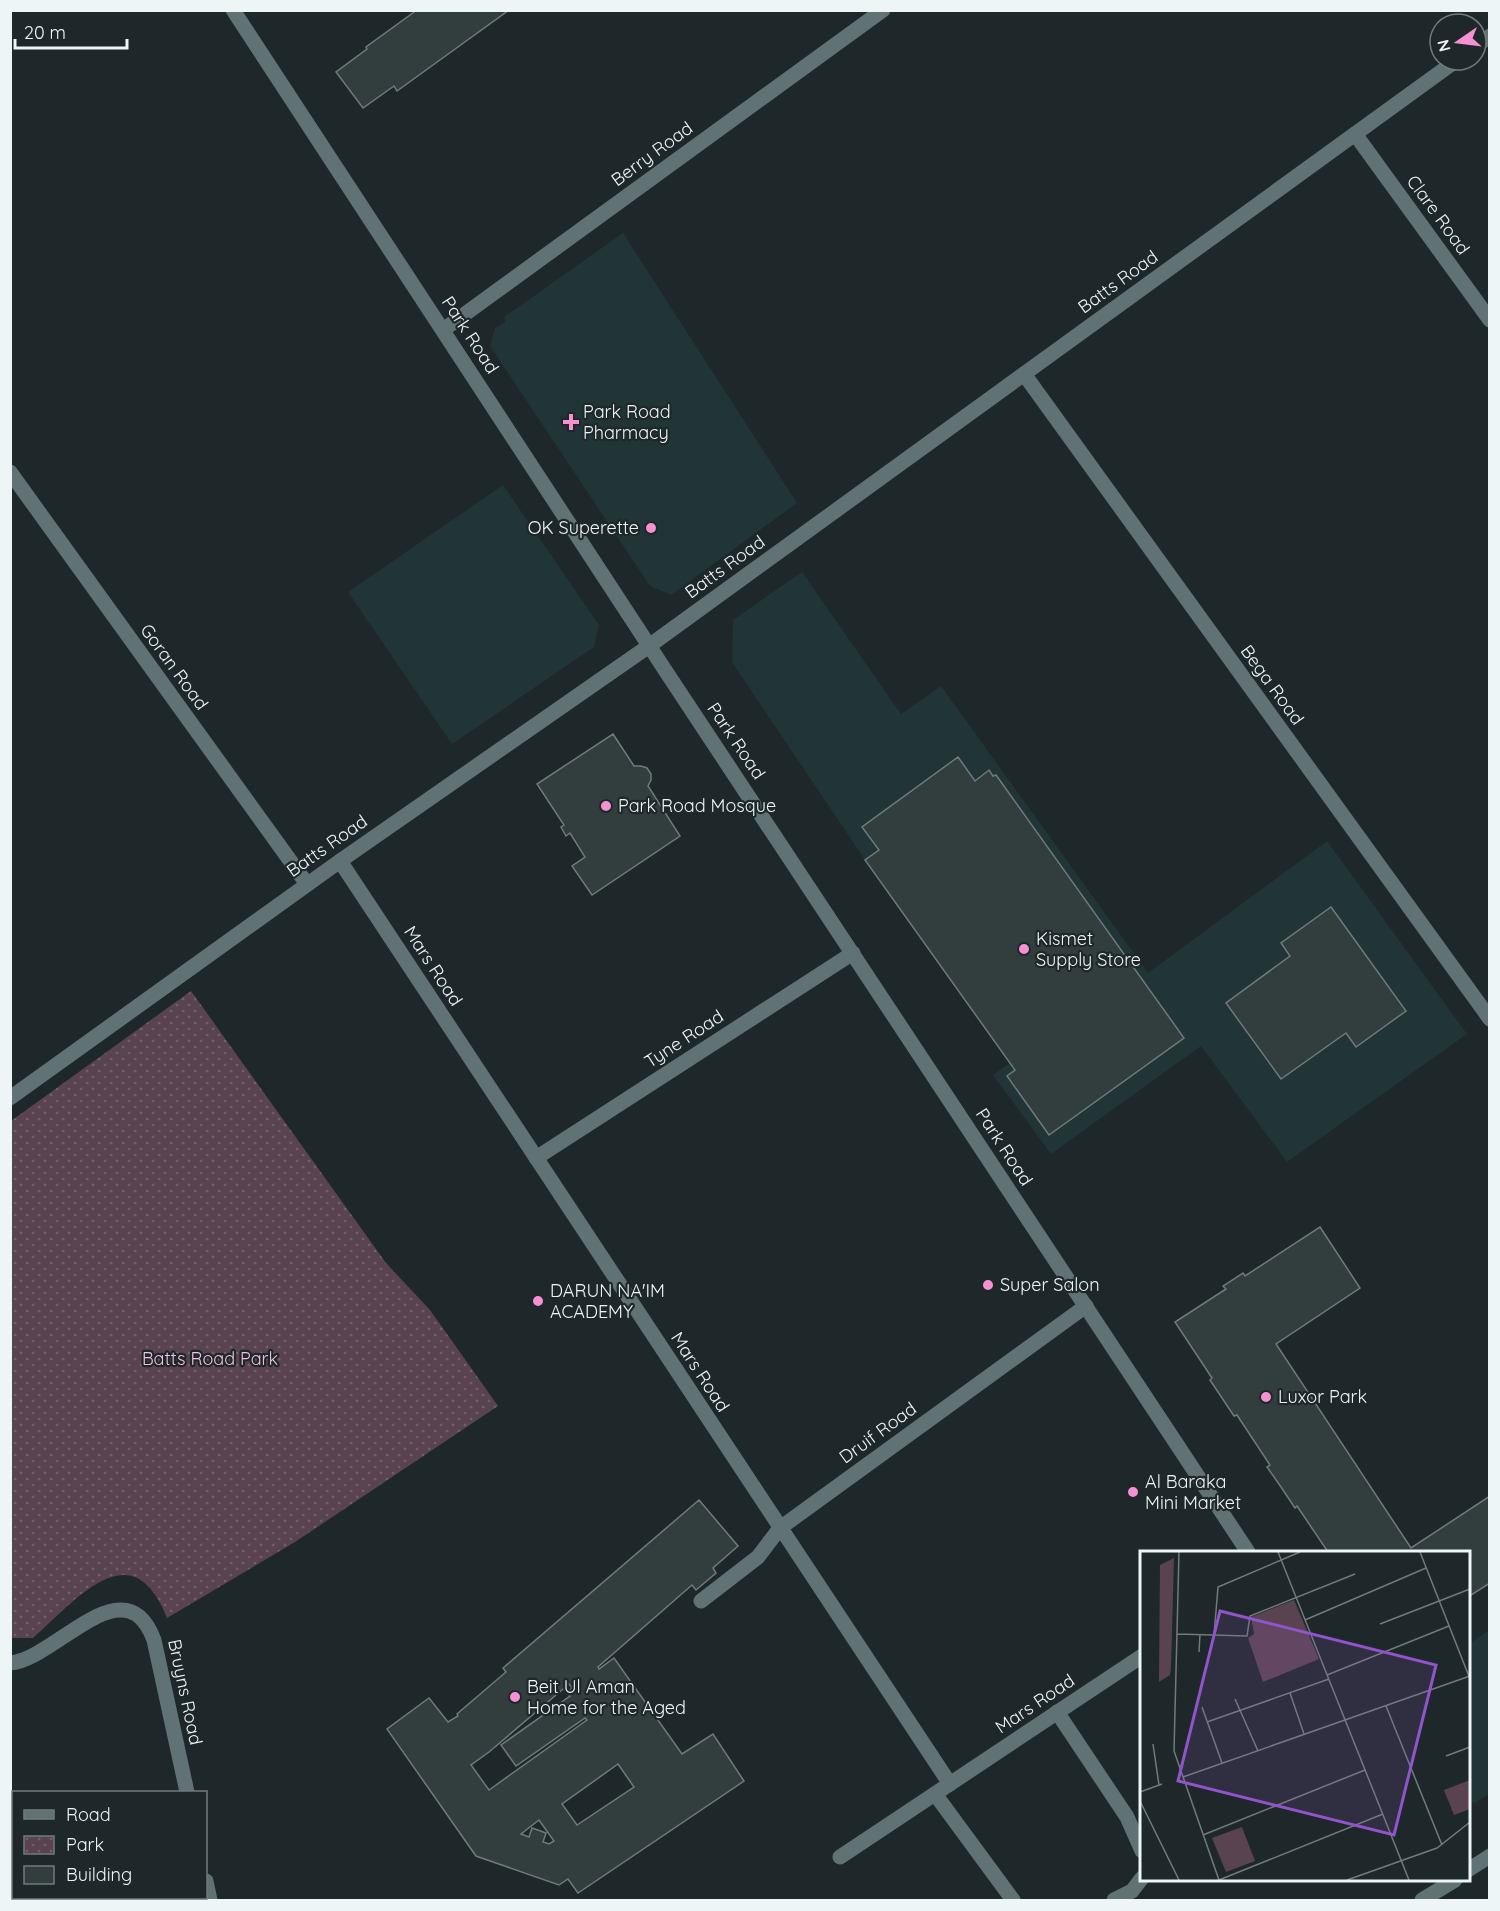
<svg xmlns="http://www.w3.org/2000/svg" width="1500" height="1911" viewBox="0 0 1500 1911" font-family="Quicksand,sans-serif">
<defs>
<pattern id="park-dots" width="8" height="8" patternUnits="userSpaceOnUse" patternTransform="scale(1.5)"><rect width="8" height="8" fill="#5a4351"/><path d="M2 2h.1M6 6h.1" fill="none" stroke="#725f6b" stroke-width="1.8" stroke-linecap="round"/></pattern>
</defs>
<rect width="100%" height="100%" fill="#1e282a"/>
<!-- built -->
<g fill="#213436">
<polygon points="623,233 797,503 671,595 650,586 490,346 495,328 506,322 504,317"/>
<polygon points="503,485 599,625 594,647 452,744 348,592"/>
<polygon points="802,572 901,714 941,686 1148,973 1327,841 1467,1034 1287,1162 1201,1046 1051,1154 993,1075 1010,1063 865,860 732,662 733,620"/>
<polygon points="1489,1630 1489,1794 1475,1803 1468,1802 1469,1644"/>
</g>
<!-- park -->
<path fill="url(#park-dots)" d="M 191,991 L 386,1263 L 430,1310 L 498,1406 L 295,1542 L 167,1618 C 132,1529 76,1600 33,1638 L 11,1638 L 11,1121 Z"/>
<!-- building -->
<g fill="#323d3e" stroke="#6e7a7b" stroke-width="1.5" fill-rule="evenodd">
<polygon points="417,10 509,10 397,91 394,86 363,108 336,72 367,49 366,47"/>
<polygon points="613,734 634,766 641,766 647,768 651,774 651,780 648,786 680,836 592,895 572,866 585,857 570,833 566,836 561,827 564,825 537,784"/>
<polygon points="958,757 975,781 989,770 993,776 996,775 1184,1038 1049,1135 1007,1076 1015,1070 865,860 879,850 862,827"/>
<polygon points="1331,907 1406,1011 1356,1047 1346,1033 1281,1079 1226,1003 1290,956 1281,943"/>
<polygon points="1320,1227 1360,1288 1276,1344 1411,1548 1490,1496 1490,1583 1468,1597 1468,1552 1328,1552 1297,1506 1295,1508 1281,1487 1267,1467 1270,1465 1237,1415 1234,1416 1210,1380 1212,1378 1175,1322 1226,1289 1223,1286 1243,1273 1245,1276"/>
<path d="M 699,1500 L 738,1546 L 713,1568 L 716,1573 L 696,1590 L 692,1585 L 598,1667 L 599,1669 L 614,1658 L 682,1754 L 713,1734 L 744,1781 L 578,1893 L 568,1879 L 559,1885 L 476,1856 L 387,1729 L 429,1698 L 448,1722 L 458,1716 L 457,1714 L 506,1672 L 503,1668 ZM 569,1684 L 572,1688 L 567,1692 L 570,1696 L 501,1745 L 516,1766 L 585,1718 L 587,1720 L 489,1790 L 471,1765 L 489,1752 ZM 618,1764 L 634,1787 L 577,1825 L 562,1804 ZM 539,1820 L 554,1841 L 549,1844 L 543,1842 L 546,1833 L 532,1828 L 529,1837 L 521,1834 Z"/>
</g>
<g fill="none" stroke-linecap="round" stroke-linejoin="round">
<!-- minor -->
<g stroke="#607273" stroke-width="15">
<polyline points="233,10 663,667 1248,1552"/>
<polyline points="1476,46 1490,36"/>
<polyline points="1355,134 1490,320"/>
<polyline points="443,330 883,10"/>
<polyline points="1024,374 1490,1019"/>
<polyline points="10,472 307,884"/>
<polyline points="340,861 950,1784"/>
<polyline points="10,1098 340,861 649,646 1457,60"/>
<polyline points="536,1158 853,953"/>
<polyline points="701,1601 758,1557 780,1528 1086,1306"/>
<path d="M 10,1663 C 55,1660 125,1562 154,1640 L 187,1792"/>
<polyline points="1057,1712 1127,1817 1142,1851"/>
<polyline points="935,1794 1013,1900"/>
<polyline points="840,1857 1142,1656"/>
<polyline points="1468,1870 1490,1856"/>
<polyline points="206,1881 210,1900"/>
<polyline points="1114,1900 1132,1891 1142,1878"/>
<polyline points="1422,1900 1455,1880"/>
</g>
</g>
<!-- markers -->
<g fill="#f591d2" stroke="#1e282a" stroke-width="2">
<path d="M568 413h6v6h6v6h-6v6h-6v-6h-6v-6h6z"/>
<circle cx="651" cy="528" r="6"/>
<circle cx="606" cy="806" r="6"/>
<circle cx="1024" cy="949" r="6"/>
<circle cx="988" cy="1285" r="6"/>
<circle cx="538" cy="1301" r="6"/>
<circle cx="1266" cy="1397" r="6"/>
<circle cx="1133" cy="1492" r="6"/>
<circle cx="515" cy="1697" r="6"/>
</g>
<g text-anchor="middle" stroke-width="4.5" stroke-linejoin="round" paint-order="stroke">
<!-- street labels -->
<g font-size="18" fill="#eef5f6" stroke="#1e282a">
<text transform="translate(652 154) rotate(-36)" y="6">Berry Road</text>
<text transform="translate(1438 215) rotate(54)" y="6">Clare Road</text>
<text transform="translate(1118 282) rotate(-36)" y="6">Batts Road</text>
<text transform="translate(470 335) rotate(57)" y="6">Park Road</text>
<text transform="translate(725 567) rotate(-36)" y="6">Batts Road</text>
<text transform="translate(174 667) rotate(54)" y="6">Goran Road</text>
<text transform="translate(1272 685) rotate(54)" y="6">Bega Road</text>
<text transform="translate(736 741) rotate(56)" y="6">Park Road</text>
<text transform="translate(327 846) rotate(-35)" y="6">Batts Road</text>
<text transform="translate(433 966) rotate(57)" y="6">Mars Road</text>
<text transform="translate(684 1039) rotate(-33)" y="6">Tyne Road</text>
<text transform="translate(1004 1147) rotate(57)" y="6">Park Road</text>
<text transform="translate(700 1372) rotate(57)" y="6">Mars Road</text>
<text transform="translate(878 1433) rotate(-36)" y="6">Druif Road</text>
<text transform="translate(185 1692) rotate(78)" y="6">Bruyns Road</text>
<text transform="translate(1035 1704) rotate(-34)" y="6">Mars Road</text>
</g>
<!-- poi labels -->
<g font-size="18" fill="#eef5f6" stroke="#1e282a" text-anchor="start">
<text x="583" y="418">Park Road<tspan x="583" dy="21">Pharmacy</tspan></text>
<text x="639" y="534" text-anchor="end">OK Superette</text>
<text x="618" y="812">Park Road Mosque</text>
<text x="1036" y="945">Kismet<tspan x="1036" dy="21">Supply Store</tspan></text>
<text x="1000" y="1291">Super Salon</text>
<text x="550" y="1297">DARUN NA'IM<tspan x="550" dy="21">ACADEMY</tspan></text>
<text x="1278" y="1403">Luxor Park</text>
<text x="1145" y="1488">Al Baraka<tspan x="1145" dy="21">Mini Market</tspan></text>
<text x="527" y="1693">Beit Ul Aman<tspan x="527" dy="21">Home for the Aged</tspan></text>
</g>
<!-- park labels -->
<g font-size="18" fill="#f5bfe1" stroke="#1e282a">
<text x="210" y="1365">Batts Road Park</text>
</g>
</g>
<!-- overview -->
<g transform="translate(1140 1551)">
<rect width="330" height="330" fill="#1e282a"/>
<path d="M 34,7 L 31,117 L 30,124 L 19,131 L 20,14 Z" fill="#5a4351"/>
<path d="M 154,49 L 179,108 L 123,131 L 108,87 L 114,83 L 111,66 ZM 330,229 L 330,258 L 314,264 L 304,239 ZM 102,276 L 115,310 L 86,321 L 72,287 Z" fill="#5a4351"/>
<path fill="none" stroke="#717a7c" stroke-width="1.5" d="M 39,1 L 34,200 L 79,329M 138,1 L 269,329M 280,1 L 330,128M 165,69 L 286,17M 240,73 L 330,38M 37,83 L 107,85 L 110,65 L 215,23M 74,84 L 78,36 L 160,1M 59,101 L 60,83M 187,124 L 309,75M 150,142 L 164,183M 95,148 L 118,200M 246,155 L 302,294M 62,156 L 82,212M 67,171 L 189,128M 13,193 L 19,234M 306,205 L 330,196M 43,226 L 330,125M 0,241 L 22,233M 0,250 L 39,329M 63,284 L 225,219M 79,329 L 243,263M 207,329 L 297,297 L 330,271"/>
<path fill="#9254ca" fill-opacity="0.15" stroke="#9254ca" stroke-width="3" d="M 80,60 L 296,114 L 254,284 L 38,230 Z"/>
<rect width="330" height="330" fill="none" stroke="#eef5f6" stroke-width="3"/>
</g>
<!-- border -->
<rect width="1500" height="1911" fill="none" stroke="#eef5f6" stroke-width="24"/>
<!-- legend -->
<rect x="12" y="1791" width="195" height="108" fill="#1e282a" stroke="#717a7c" stroke-width="1.5"/>
<rect x="24" y="1810" width="30" height="9" fill="#607273" stroke="#717a7c" stroke-width="1.5"/>
<text x="66" y="1821" font-size="18" fill="#eef5f6">Road</text>
<rect x="24" y="1836" width="30" height="18" fill="url(#park-dots)" stroke="#717a7c" stroke-width="1.5"/>
<text x="66" y="1851" font-size="18" fill="#eef5f6">Park</text>
<rect x="24" y="1866" width="30" height="18" fill="#323d3e" stroke="#717a7c" stroke-width="1.5"/>
<text x="66" y="1881" font-size="18" fill="#eef5f6">Building</text>
<!-- north arrow -->
<g transform="translate(1458 42) rotate(256)"><circle r="28" fill="#1e282a" stroke="#717a7c" stroke-width="1.5"/>
<path d="M0-4.5L10 22L0 15L-10 22Z" fill="#f591d2"/>
<text y="-9" font-size="16" font-weight="bold" text-anchor="middle" fill="#eef5f6">N</text>
</g>
<!-- scale -->
<path d="M15 39v9h112v-9" fill="none" stroke="#eef5f6" stroke-width="3"/>
<text x="24" y="39" font-size="18" fill="#eef5f6" stroke="#1e282a" stroke-width="4.5" paint-order="stroke">20 m</text>
</svg>
